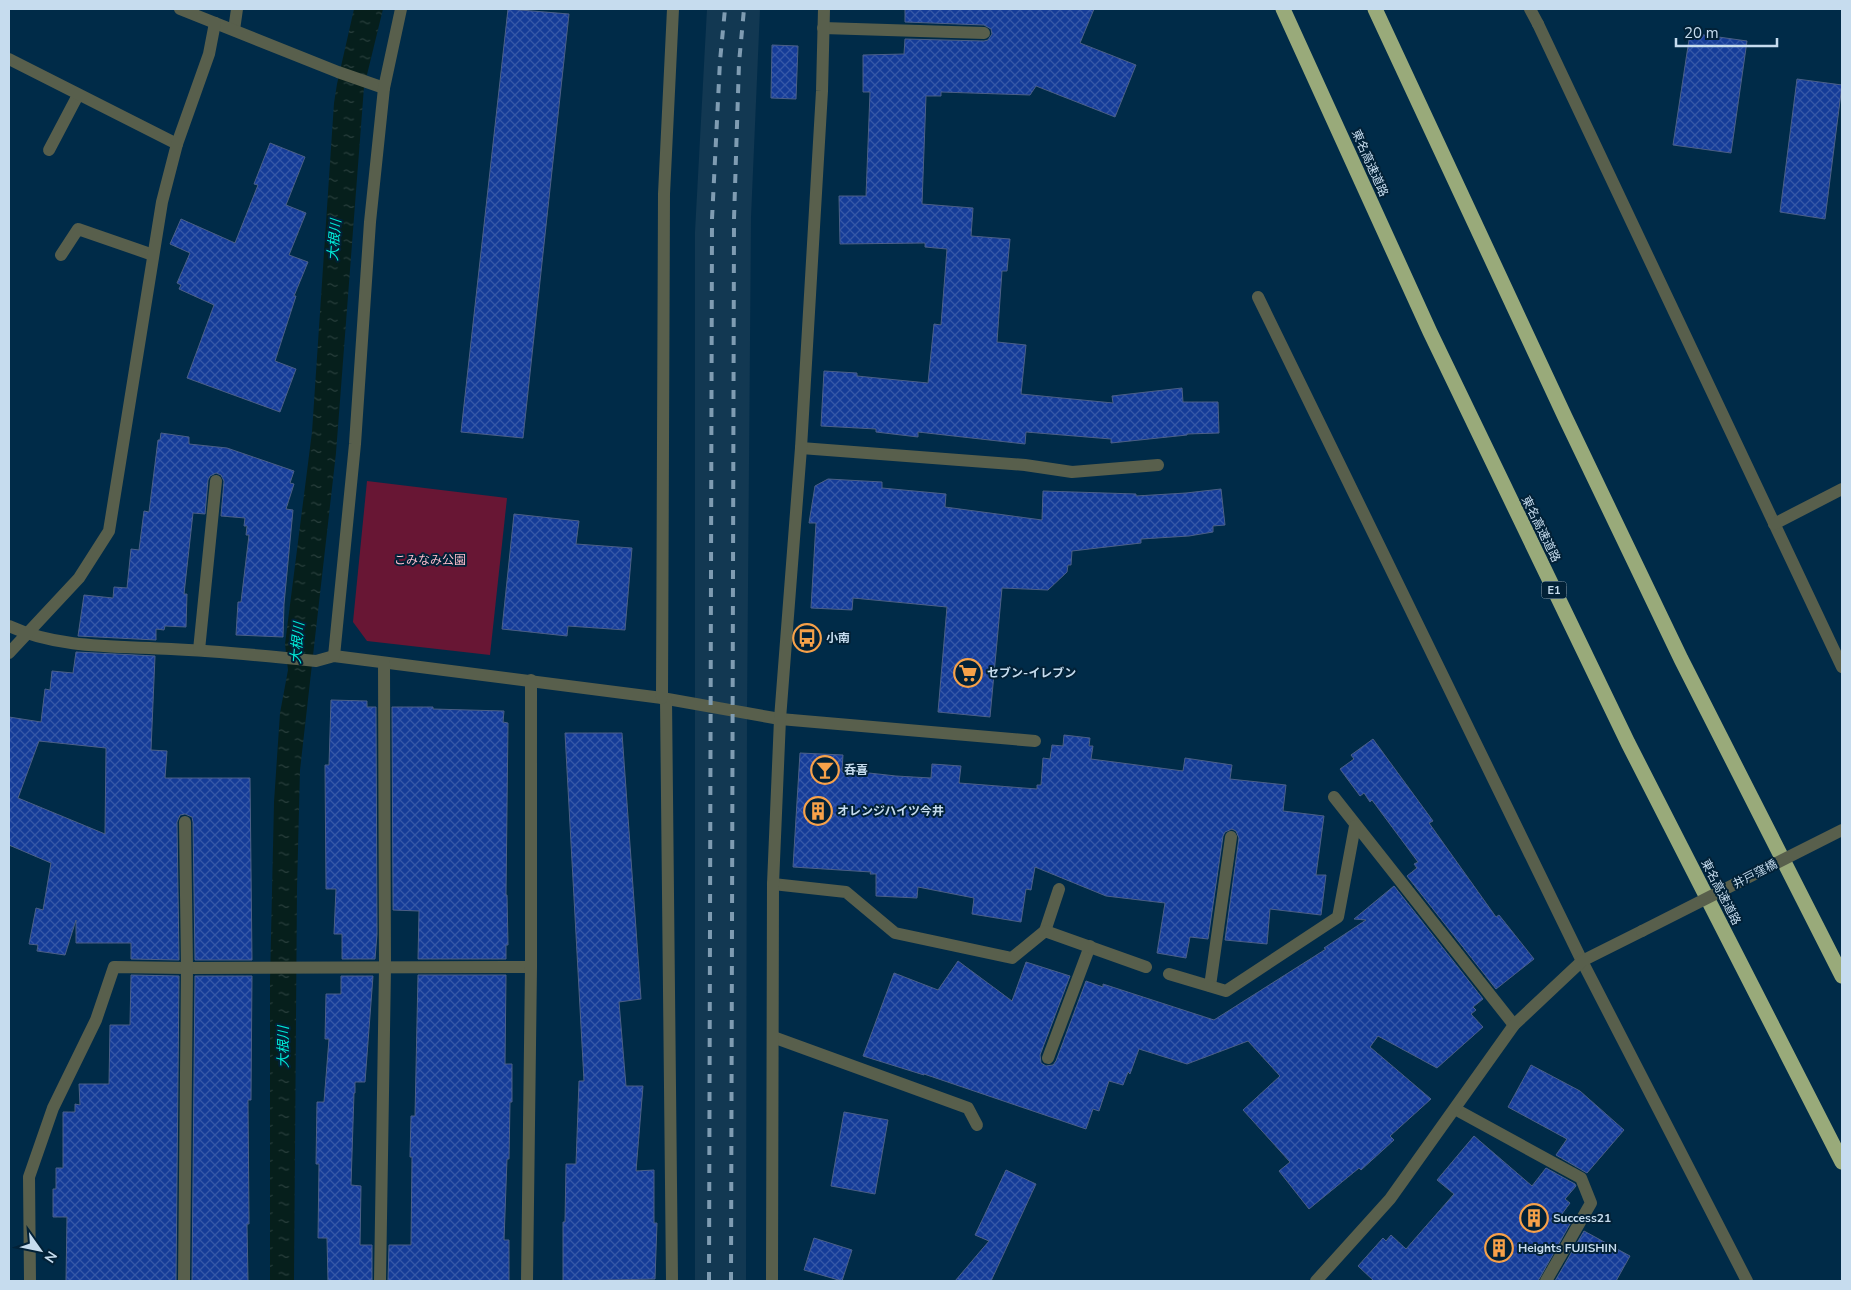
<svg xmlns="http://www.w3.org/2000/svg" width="1851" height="1290" viewBox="0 0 1851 1290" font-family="'Nunito Sans','Noto Sans JP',sans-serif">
<defs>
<pattern id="water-ripples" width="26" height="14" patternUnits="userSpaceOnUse" patternTransform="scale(1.25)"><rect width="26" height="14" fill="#061f1c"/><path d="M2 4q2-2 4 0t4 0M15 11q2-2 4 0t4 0" fill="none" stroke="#293f3d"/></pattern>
<pattern id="building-cross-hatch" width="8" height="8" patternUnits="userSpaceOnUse" patternTransform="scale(1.25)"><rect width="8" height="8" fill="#153c98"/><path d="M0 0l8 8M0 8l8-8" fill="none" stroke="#3658a7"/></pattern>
</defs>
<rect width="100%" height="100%" fill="#002b48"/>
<!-- built -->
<polygon fill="#123852" points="707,9 760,9 751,217 747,712 746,1281 695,1281 695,232"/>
<!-- green -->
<polygon fill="#681634" points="367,481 507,498 490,655 367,641 353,622"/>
<!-- water -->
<polygon fill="url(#water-ripples)" points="354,9 383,9 364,87 336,453 300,770 297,889 294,1281 270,1281 270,980 274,802 280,713 288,670 285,644 312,432 334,103 337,84"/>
<!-- building -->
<g fill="url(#building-cross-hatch)" stroke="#4b5f87" fill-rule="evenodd">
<polygon points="508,9 569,14 523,438 461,432"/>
<polygon points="905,9 1094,9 1080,43 1136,65 1115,117 1036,86 1030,95 941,92 941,96 926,96 922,204 973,208 971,236 1010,239 1007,271 1002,271 997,342 1026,345 1021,394 1113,403 1112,396 1182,388 1183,402 1218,402 1219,433 1187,434 1187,435 1111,443 1111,439 1026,432 1025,444 918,432 918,437 876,432 876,429 821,426 824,371 857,373 857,376 928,383 934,324 941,325 947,249 925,247 925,243 840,244 839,196 866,196 870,92 863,92 863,55 904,54 905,39 984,41 988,40 992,34 991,29 984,25 905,22"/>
<polygon points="1690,33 1747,41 1731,153 1673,145"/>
<polygon points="772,45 798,46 796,99 771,98"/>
<polygon points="1797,79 1842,85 1825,219 1780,212"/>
<polygon points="270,143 305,157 286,205 306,213 289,255 308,262 294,296 296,296 275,361 296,369 280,412 187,378 214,305 179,289 181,285 177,283 190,253 170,244 181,219 235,243 258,185 254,184"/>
<polygon points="161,433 189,437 189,444 227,448 294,471 290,483 294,484 286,509 293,510 284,604 283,637 236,635 238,602 241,602 249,535 246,535 247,526 244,526 245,518 221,516 224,481 221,475 216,473 210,476 208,480 205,514 193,513 184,594 187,594 186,627 165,626 164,630 156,629 156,640 78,636 84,595 113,598 114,587 127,588 131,549 139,550 144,511 149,512 158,440 160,440"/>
<polygon points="828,479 882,482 882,488 946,494 945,507 1042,520 1043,491 1136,494 1136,496 1186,493 1221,489 1225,525 1213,526 1213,532 1189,536 1141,539 1141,543 1072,551 1071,565 1068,565 1067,572 1048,590 1002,588 990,717 938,712 947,607 853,598 852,610 811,608 816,523 809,523 815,486"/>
<polygon points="514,514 579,521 576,544 632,548 625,630 568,626 567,636 502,629"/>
<path d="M 76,652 L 155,656 L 151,750 L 167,751 L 165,778 L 250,778 L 252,960 L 195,960 L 193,822 L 192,817 L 185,814 L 180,815 L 177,822 L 179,960 L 131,959 L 131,943 L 76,943 L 76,920 L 65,955 L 37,951 L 38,945 L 29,944 L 36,908 L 43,910 L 51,863 L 9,845 L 9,717 L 41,722 L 45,689 L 50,690 L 52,671 L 73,673 ZM 39,741 L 106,748 L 105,834 L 18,798 Z"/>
<polygon points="331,700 367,701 367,707 376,707 377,934 375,959 342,959 342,934 334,934 336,889 326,889 325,765 329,765"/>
<polygon points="392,707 433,707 433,709 504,711 503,722 508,723 506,895 507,895 508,945 506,945 506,959 418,959 419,911 393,910"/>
<polygon points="565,733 622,733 641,999 619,1002 626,1086 643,1086 636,1171 654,1170 654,1223 657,1223 655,1279 563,1281 563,1222 565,1222 566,1164 576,1164 579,1081 584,1081"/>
<polygon points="1064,735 1090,738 1089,746 1093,746 1091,759 1183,771 1185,758 1232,765 1230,779 1286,785 1283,811 1324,816 1316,875 1326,875 1321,915 1270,909 1267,944 1225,940 1239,838 1236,831 1232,829 1225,832 1223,836 1208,939 1190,937 1186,958 1157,953 1165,903 1106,896 1035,867 1031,890 1026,889 1021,922 972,914 974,898 918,887 917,898 876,896 876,874 870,874 871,872 793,867 800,753 843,755 842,770 896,776 931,778 932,764 961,766 959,783 1037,789 1037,785 1041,785 1043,758 1050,759 1052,745 1063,746"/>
<polygon points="1373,739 1433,821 1429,823 1496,917 1499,915 1534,959 1496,989 1407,876 1417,868 1414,864 1418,862 1372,800 1370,802 1364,793 1360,796 1340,769 1354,759 1351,755"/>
<polygon points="1394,886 1483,999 1473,1007 1476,1010 1471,1014 1483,1027 1437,1068 1378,1036 1370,1047 1431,1099 1390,1136 1394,1140 1361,1170 1359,1168 1309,1209 1279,1171 1290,1162 1243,1110 1280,1076 1248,1041 1187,1064 1139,1049 1130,1074 1128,1072 1123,1085 1109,1081 1099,1111 1093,1109 1086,1129 924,1074 924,1075 863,1056 894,973 938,990 958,961 1012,1001 1026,962 1070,976 1040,1055 1041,1063 1046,1066 1053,1065 1056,1061 1086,981 1103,987 1103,984 1214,1020 1326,949 1324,948 1366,920 1354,919"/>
<polygon points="131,975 179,976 176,1281 66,1281 67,1217 53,1217 53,1189 56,1189 56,1168 63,1168 63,1112 75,1112 75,1104 80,1105 79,1084 109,1084 110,1025 130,1025"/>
<polygon points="418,975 506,975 505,1064 512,1064 512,1102 510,1102 509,1159 507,1159 504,1240 509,1240 509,1281 388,1281 389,1245 411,1245 412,1157 410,1157 411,1116 415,1116"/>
<polygon points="195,976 252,976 251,1100 248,1100 249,1224 247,1224 248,1281 192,1281"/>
<polygon points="341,976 373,976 365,1082 355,1082 355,1093 354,1093 351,1185 361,1186 360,1245 372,1245 372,1281 328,1281 327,1238 318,1238 319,1164 316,1164 317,1102 324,1102 329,1039 325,1039 326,994 341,994"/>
<polygon points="1531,1065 1580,1091 1624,1130 1587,1173 1556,1155 1567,1139 1508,1107"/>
<polygon points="844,1112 888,1120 875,1194 831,1186"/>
<polygon points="1474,1136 1532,1186 1546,1168 1575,1184 1576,1186 1565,1199 1570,1203 1559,1218 1570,1224 1538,1281 1374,1281 1358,1266 1383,1238 1386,1241 1391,1235 1406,1249 1454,1194 1437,1180"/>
<polygon points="1006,1170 1036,1184 991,1281 955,1281 989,1241 975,1235"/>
<polygon points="1584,1231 1630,1256 1616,1281 1555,1281"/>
<polygon points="814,1238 852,1250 842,1281 804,1270"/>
</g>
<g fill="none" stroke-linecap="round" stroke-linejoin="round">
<!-- service -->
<g stroke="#585f4c" stroke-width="12">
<polyline points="234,30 237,9"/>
<polyline points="49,150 78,95"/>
<polyline points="61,255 78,229 153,255"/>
<polyline points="780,719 1035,741"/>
<polyline points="1045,931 1059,889"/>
<polyline points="1210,986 1231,837"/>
<polyline points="773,1037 968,1108 977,1125"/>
<polyline points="1048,1058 1090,946"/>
</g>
<!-- minor -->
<g stroke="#585f4c" stroke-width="12">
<polyline points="180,9 338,72 384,88"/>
<polyline points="1538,24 1842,667"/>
<polyline points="823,28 984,33"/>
<polyline points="9,59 177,144"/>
<polyline points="1258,297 1582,961 1747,1281"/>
<polyline points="801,448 1025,465 1072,472 1158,465"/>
<polyline points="1774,524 1842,489"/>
<path d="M 9,626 C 59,649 117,646 171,649 C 219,651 268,656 316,661 L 334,656 L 662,698 L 780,719"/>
<polyline points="199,650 216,481"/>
<polyline points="9,653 79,578 109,531 162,202 177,144 209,54 215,23"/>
<polyline points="334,656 355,444 370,222 384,88 401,9"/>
<polyline points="666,699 672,1281"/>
<polyline points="1334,797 1514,1025"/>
<polyline points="773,884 846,892 895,933 1012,958 1045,931 1146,967"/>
<polyline points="1169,974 1226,991 1338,917 1355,826"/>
<polyline points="1455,1109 1581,1178 1591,1203 1546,1281"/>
<polyline points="30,1281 29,1177 53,1108 96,1020 114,967 187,968 531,967"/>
<polyline points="184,1281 187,968 185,822"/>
<polyline points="380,1281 385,968 384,663"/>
<polyline points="527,1281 531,967 531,680"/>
<polyline points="772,1281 773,884 780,719 801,448 822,91 824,9"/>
<polyline points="1316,1281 1390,1199 1514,1025 1582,961 1642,931"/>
</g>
<!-- tertiary -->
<g stroke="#585f4c" stroke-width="12">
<polyline points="1530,9 1538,24"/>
<polyline points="662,698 664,194 673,9"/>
</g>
<!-- motorway -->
<g stroke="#99aa7a" stroke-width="15">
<polyline points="1283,9 1430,332 1628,743 1842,1162"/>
<polyline points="1375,9 1565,417 1681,659 1842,976"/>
</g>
<!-- rail -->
<g stroke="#7f9cb2" stroke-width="4" stroke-dasharray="9 9" stroke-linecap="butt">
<polyline points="709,1281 712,219 720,61 725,9"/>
<polyline points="731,1281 734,219 739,63 744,9"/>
</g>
<!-- minor-bridge -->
<polyline stroke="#585f4c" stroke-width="12" points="1642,931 1842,830"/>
</g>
<!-- icons -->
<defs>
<symbol id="bus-ring" viewBox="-11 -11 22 22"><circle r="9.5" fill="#022137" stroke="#f7a149" stroke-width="1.5"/><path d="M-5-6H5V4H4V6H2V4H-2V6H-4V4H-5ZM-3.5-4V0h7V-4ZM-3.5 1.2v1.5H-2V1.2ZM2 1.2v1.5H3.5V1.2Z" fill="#f7a149"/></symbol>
<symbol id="supermarket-ring" viewBox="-11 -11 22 22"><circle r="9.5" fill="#022137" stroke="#f7a149" stroke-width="1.5"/><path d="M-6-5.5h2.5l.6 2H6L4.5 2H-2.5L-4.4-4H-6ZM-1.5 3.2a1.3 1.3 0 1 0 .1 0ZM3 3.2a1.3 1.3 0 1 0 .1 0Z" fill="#f7a149"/></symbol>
<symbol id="bar-ring" viewBox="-11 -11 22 22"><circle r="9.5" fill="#022137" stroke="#f7a149" stroke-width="1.5"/><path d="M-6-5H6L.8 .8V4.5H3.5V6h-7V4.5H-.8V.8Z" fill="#f7a149"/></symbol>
<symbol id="building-ring" viewBox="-11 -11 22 22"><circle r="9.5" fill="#022137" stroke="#f7a149" stroke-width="1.5"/><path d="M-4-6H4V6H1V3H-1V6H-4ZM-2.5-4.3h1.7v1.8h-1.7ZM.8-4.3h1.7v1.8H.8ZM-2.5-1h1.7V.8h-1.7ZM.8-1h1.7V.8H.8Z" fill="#f7a149"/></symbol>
</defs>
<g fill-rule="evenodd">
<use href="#bus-ring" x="791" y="622" width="32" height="32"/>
<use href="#supermarket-ring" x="952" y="657" width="32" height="32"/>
<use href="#bar-ring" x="809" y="754" width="32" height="32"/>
<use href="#building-ring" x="802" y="795" width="32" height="32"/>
<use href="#building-ring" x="1518" y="1202" width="32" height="32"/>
<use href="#building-ring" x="1483" y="1232" width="32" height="32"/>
</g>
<g text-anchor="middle" stroke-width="4" stroke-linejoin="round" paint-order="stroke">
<!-- shield labels -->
<rect fill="#022137" stroke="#8ba4b7" stroke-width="1" x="1541.5" y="581.5" width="25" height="17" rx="4"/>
<g font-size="11" font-weight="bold" fill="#c6dcee">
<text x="1554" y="594">E1</text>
</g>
<!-- street labels -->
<g font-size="12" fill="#c6dcee" stroke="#022137">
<text transform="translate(1370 163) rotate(66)" y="4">東名高速道路</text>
<text transform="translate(1541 529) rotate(64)" y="4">東名高速道路</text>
<text transform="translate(1755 874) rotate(-27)" y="4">井戸窪橋</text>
<text transform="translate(1721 892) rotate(63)" y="4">東名高速道路</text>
</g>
<!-- park labels -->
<g font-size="12" fill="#fcbccb" stroke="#022137">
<text x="430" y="564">こみなみ公園</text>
</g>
<!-- poi labels -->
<g font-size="12" font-weight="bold" fill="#c6dcee" stroke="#022137" text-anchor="start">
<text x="826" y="642">小南</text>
<text x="987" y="677">セブン-イレブン</text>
<text x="844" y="774">呑喜</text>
<text x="837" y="815">オレンジハイツ今井</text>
<text x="1553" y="1222">Success21</text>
<text x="1518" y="1252">Heights FUJISHIN</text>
</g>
<!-- water labels -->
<g font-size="14" font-style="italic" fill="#00ebd7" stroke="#022137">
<text transform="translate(334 240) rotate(-85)" y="5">大根川</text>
<text transform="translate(297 643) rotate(-85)" y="5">大根川</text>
<text transform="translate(283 1047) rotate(-90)" y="5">大根川</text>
</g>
</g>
<!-- border -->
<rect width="1851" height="1290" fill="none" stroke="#c6dcee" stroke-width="20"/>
<!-- north arrow -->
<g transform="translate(40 1250) rotate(123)" stroke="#022137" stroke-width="4" paint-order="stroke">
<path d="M0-4L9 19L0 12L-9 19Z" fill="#c6dcee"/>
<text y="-8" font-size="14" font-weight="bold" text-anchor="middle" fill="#c6dcee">N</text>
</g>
<!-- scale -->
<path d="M1676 38v8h101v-8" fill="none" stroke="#c6dcee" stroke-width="2.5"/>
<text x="1684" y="38" font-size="15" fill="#c6dcee" stroke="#022137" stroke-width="4" paint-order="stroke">20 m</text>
</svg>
